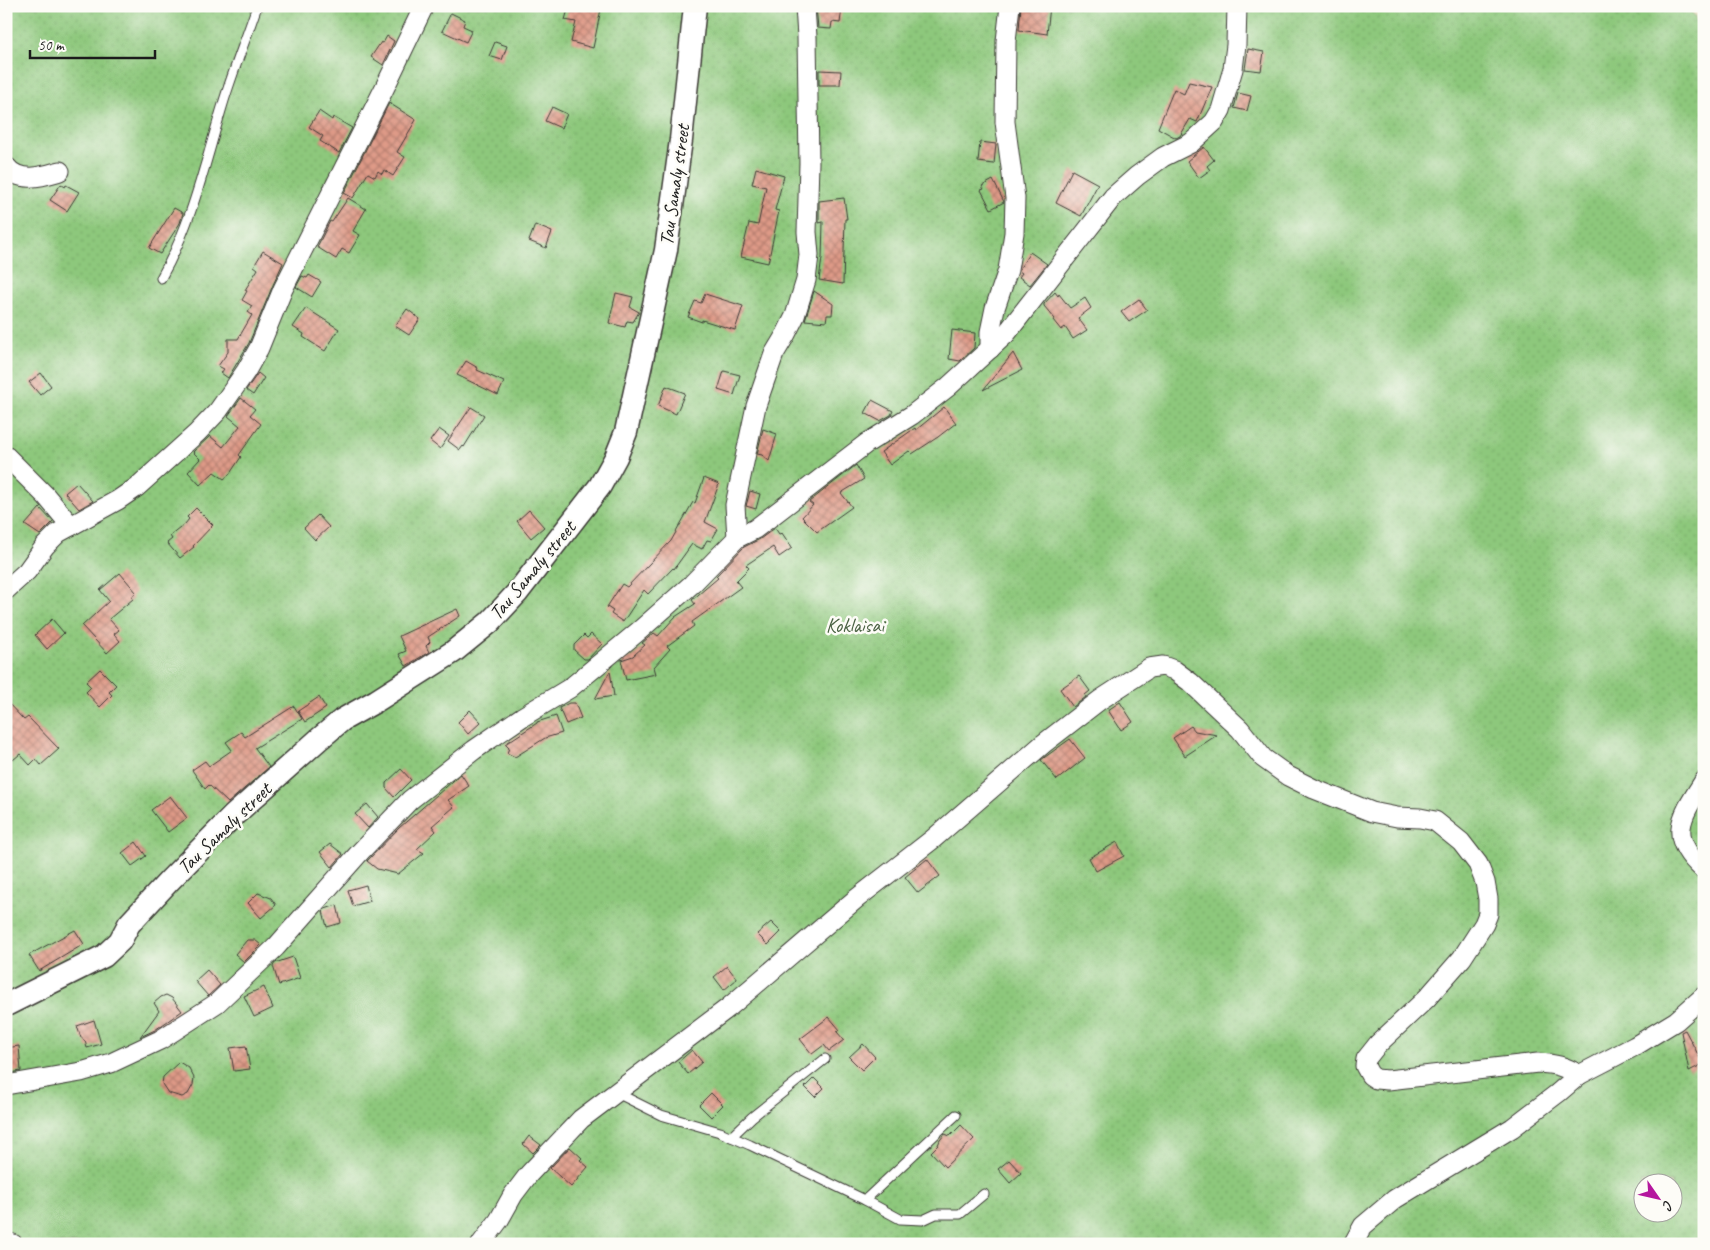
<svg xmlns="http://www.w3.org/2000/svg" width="1710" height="1250" viewBox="0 0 1710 1250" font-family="Caveat,sans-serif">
<defs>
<pattern id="garden-dots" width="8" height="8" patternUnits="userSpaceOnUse" patternTransform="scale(1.25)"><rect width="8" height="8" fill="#8dc87c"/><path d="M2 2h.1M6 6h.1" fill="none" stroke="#79ab6b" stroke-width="1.8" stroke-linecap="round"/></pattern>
<pattern id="building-cross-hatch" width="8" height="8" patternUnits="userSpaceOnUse" patternTransform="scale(1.25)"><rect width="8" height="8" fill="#de9a87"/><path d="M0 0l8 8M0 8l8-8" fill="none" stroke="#b37d6e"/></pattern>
</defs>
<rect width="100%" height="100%" fill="#fdfcf7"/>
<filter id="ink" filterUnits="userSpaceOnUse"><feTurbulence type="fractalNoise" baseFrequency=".02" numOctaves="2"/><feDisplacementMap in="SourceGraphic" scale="10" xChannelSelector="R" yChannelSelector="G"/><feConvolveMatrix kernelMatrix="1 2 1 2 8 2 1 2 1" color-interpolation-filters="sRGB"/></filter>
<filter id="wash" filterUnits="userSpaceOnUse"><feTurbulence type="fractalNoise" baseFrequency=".0096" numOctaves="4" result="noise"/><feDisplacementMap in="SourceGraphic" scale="20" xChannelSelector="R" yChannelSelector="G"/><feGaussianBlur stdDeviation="1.12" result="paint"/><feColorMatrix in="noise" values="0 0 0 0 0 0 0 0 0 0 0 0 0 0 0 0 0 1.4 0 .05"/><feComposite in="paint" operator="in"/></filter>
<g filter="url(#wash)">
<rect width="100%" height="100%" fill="#eadfbb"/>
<!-- garden -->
<path fill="url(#garden-dots)" stroke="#54724c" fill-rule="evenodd" d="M 6,6 L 1688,6 L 1704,33 L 1704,1244 L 6,1244 ZM 1642,1182 L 1672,1182 L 1672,1212 L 1642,1212 Z"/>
<g id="blocks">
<!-- building -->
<g fill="url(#building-cross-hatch)">
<polygon points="569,6 590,6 601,9 593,48 571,42 576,22 565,20"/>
<polygon points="816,6 842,8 840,23 832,22 831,29 818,28"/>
<polygon points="1021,6 1050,6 1047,34 1019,30"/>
<polygon points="451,13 465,20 463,26 472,30 466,42 442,31"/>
<polygon points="387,36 394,41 383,65 371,57 381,42 383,43"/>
<polygon points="495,42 507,46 502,60 489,56"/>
<polygon points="1248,49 1264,52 1261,71 1245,69"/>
<polygon points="819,70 841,71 840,85 819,85"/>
<polygon points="1189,82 1212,87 1197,122 1190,119 1180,136 1176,138 1158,128 1174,89 1184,94"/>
<polygon points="1238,93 1251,96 1247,111 1234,108"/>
<polygon points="389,103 416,120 397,152 405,157 393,176 384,170 382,174 378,171 375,177 368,173 353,198 344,193"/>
<polygon points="552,107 567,114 561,128 545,121"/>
<polygon points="319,111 332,120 333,117 352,128 339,153 320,141 323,136 309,127"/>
<polygon points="980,142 996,144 994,164 978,162"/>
<polygon points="1204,147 1214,160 1207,166 1210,170 1199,178 1187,161"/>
<polygon points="756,168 784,176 775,210 779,211 768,263 741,257 749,223 758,225 766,187 752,184"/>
<polygon points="1072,170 1098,184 1081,216 1056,203"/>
<polygon points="993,180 1004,202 991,209 981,190 984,189 982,186"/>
<polygon points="61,184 65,187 66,185 79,192 67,211 50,200"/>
<polygon points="348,198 366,209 353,231 360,235 349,253 342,249 336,259 317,247 330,221 332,222"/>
<polygon points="844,198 847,219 845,219 843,284 819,280 822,258 823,222 819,223 819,201"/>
<polygon points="174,208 183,213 180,223 160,254 149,248"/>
<polygon points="535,225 552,232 546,248 529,241"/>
<polygon points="263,251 283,263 273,285 249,343 228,378 221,373 224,369 218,366 228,352 228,339 238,339 252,315 248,312 252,306 242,300 247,291 245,290 258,269 254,266"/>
<polygon points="1030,252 1047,264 1030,285 1019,277 1022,273 1019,271 1020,268"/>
<polygon points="309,275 321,282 312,297 296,287 302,276 307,278"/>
<polygon points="814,291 833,304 832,315 827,315 826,322 805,320"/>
<polygon points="1055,292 1058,296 1059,294 1070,308 1085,298 1091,308 1078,318 1087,330 1073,339 1065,327 1061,330 1053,320 1055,319 1044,306 1044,304"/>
<polygon points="616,293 633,297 630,307 639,312 633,322 627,321 625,327 609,323"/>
<polygon points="705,294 743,306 735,330 702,320 702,322 688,317 695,301 701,303"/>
<polygon points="1139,299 1147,310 1129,322 1121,312"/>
<polygon points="306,308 339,329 325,351 303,337 304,334 293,327"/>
<polygon points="407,309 420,319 409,335 395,326"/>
<polygon points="952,330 975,333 974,348 960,361 949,359"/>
<polygon points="1013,353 1022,370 983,390"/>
<polygon points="466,361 478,368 477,370 504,382 498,395 457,375"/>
<polygon points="724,371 740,375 734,395 718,390"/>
<polygon points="41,373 51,386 40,395 29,382"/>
<polygon points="258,373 264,378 253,395 246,390"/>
<polygon points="666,386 685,393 676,414 658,406"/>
<polygon points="241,398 255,409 250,415 261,424 239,455 241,457 229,475 224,479 214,472 200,485 188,472 200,459 193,452 210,436 223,447 240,426 228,416"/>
<polygon points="872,400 893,411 891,415 880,421 865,413"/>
<polygon points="471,407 484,415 464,447 463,446 460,450 448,441"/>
<polygon points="944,407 956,423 938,437 912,454 909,451 890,465 881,452 915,428 916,430"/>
<polygon points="439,429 449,436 440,449 430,441"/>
<polygon points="763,429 777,434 769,461 762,455 757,454"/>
<polygon points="856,465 864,479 841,493 852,507 817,532 802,517 813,505 809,502"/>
<polygon points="704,478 719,484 705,522 718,529 711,541 707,540 702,549 692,544 674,569 673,568 648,594 644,590 623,622 611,614 613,611 607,607 622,584 627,587 671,541 693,502 695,503"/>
<polygon points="77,483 93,501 79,509 65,493"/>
<polygon points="750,491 760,494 756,509 746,506"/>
<polygon points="40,508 53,522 40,535 25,525"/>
<polygon points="196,508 213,525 193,546 194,547 180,558 167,543 172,539 170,536 185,524 189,519 187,517"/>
<polygon points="529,510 544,527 531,538 517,521"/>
<polygon points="318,515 329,527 315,540 304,528"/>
<polygon points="775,528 779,534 782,533 792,548 779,557 773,547 746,565 749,568 736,581 741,587 692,622 694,626 667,646 670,649 654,667 656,674 626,680 621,660 633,656 645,645 642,643 654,633 658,636 675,617 695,604 692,600 718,578 716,576 744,547 760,539"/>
<polygon points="120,573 136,592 132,597 133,599 109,619 119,630 114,634 120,641 107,653 82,626 109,601 100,590"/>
<polygon points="457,609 460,616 428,637 430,642 426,646 429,652 406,666 399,654 406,651 399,636"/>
<polygon points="52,619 64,633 47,649 35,635"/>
<polygon points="591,634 602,644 588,659 584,659 574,650 574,645 584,635 587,638"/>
<polygon points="100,669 116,685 109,692 112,695 100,707 86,692 91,687 86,682"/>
<polygon points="610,671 614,696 595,699"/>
<polygon points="1079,676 1090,691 1085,695 1086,697 1073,707 1060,689"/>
<polygon points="319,697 326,708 305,722 298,711"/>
<polygon points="6,701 24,720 28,717 59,749 41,765 36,759 30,765 20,754 13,760 6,753"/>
<polygon points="1120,702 1133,722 1121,730 1108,710"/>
<polygon points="569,703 575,703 581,718 566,724 559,708"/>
<polygon points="294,706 302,719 255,748 269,767 228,803 209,785 205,789 192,770 205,761 209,766 232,750 226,742 241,732 245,737"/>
<polygon points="470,710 481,722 468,734 458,722"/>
<polygon points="556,716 562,733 545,738 515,757 507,753 509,748 505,744 537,723 537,722"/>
<polygon points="1191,726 1195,731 1217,735 1185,756 1173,738"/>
<polygon points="1070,739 1085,758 1057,780 1041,760"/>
<polygon points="401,769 411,780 394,797 386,788 386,783"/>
<polygon points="461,774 469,786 448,800 454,807 432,826 436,831 417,849 424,853 398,874 377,869 367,861 399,828"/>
<polygon points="170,796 187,818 168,832 151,810"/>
<polygon points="367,804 378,817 368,828 355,814"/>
<polygon points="136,842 146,856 132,866 122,853"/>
<polygon points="1117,842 1124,856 1096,871 1089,858"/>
<polygon points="330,844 343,854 332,867 320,852"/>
<polygon points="927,859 940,876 918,893 905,877"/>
<polygon points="366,885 370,901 353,906 348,890"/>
<polygon points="258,893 271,898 276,905 261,918 248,903"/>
<polygon points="337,905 341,923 327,927 323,911 325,909"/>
<polygon points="771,922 781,932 768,945 757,934"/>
<polygon points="75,930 84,944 39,971 29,955"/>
<polygon points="247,940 255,940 261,945 244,962 235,954"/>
<polygon points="293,957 300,978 279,985 273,966 275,963"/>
<polygon points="727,966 737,979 724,990 714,977"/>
<polygon points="207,970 220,985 208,996 195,981"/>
<polygon points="264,987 273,1008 254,1017 244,996"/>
<polygon points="166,995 172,998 182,1011 155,1030 140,1037 159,1011 154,1003 161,997"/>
<polygon points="829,1017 840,1030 837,1032 844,1040 829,1051 824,1045 812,1054 800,1039"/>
<polygon points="94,1020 101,1044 87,1048 85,1041 81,1038 77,1026"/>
<polygon points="1685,1030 1703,1064 1689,1071 1681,1032"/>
<polygon points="863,1044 875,1057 862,1070 849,1057"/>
<polygon points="19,1046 21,1071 6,1074 6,1048"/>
<polygon points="246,1046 250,1069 234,1071 230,1048"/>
<polygon points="692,1050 702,1062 688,1074 678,1062"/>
<polygon points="179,1062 189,1068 194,1078 193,1085 188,1094 182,1097 168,1093 162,1084 163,1077"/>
<polygon points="814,1078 824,1088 815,1097 805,1087"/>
<polygon points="711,1093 723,1105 711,1117 699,1105"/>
<polygon points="961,1125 974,1139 945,1167 931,1152 938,1145 940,1140 945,1134 950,1136"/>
<polygon points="529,1136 541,1145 533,1153 523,1144"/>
<polygon points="570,1147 582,1158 580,1160 588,1167 571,1187 550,1168"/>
<polygon points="1009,1160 1021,1173 1010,1183 998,1169"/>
</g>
</g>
</g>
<g filter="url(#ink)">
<use href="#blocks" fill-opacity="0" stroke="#3b3934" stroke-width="1"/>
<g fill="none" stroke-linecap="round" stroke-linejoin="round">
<defs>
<g id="service">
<path d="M 161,278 C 192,224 205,163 223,104 C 233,71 246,39 257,6"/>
<polyline points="617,1093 661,1115 720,1132 750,1145 865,1200 900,1219 923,1220 936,1214 960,1214 984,1194"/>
<polyline points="731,1137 752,1117 825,1059"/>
<polyline points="865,1200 956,1115"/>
</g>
<g id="minor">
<path d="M 6,166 C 19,184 43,176 60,171"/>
<polyline points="990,349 990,332 995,308 1008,270 1014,233 1015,198 1005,122 1006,41 1010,6"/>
<polyline points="6,456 46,496 71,526"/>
<polyline points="737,538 735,505 756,406 774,354 786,334 795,316 806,280 809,255 807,232 809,163 807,37 805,6"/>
<polyline points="6,590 27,571 45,546 58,533 118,500 137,487 197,433 218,411 230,394 246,371 259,348 283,289 384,89 424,6"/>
<path d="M 1704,781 C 1681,817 1666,837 1704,870"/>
<polyline points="6,1085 81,1072 111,1063 160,1040 217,1003 276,947 361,851 410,800 474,750 522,717 570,688 640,630 692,584 737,538 755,529 867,443 912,415 948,387 1006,334 1113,197 1137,176 1163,157 1191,143 1214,122 1221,110 1233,69 1236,45 1237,6"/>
<polyline points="6,1242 13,1244"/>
<path d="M 481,1244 L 499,1220 L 513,1195 L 529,1174 L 581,1119 L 728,1008 L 856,899 L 933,839 L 1043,744 L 1100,700 L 1149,668 L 1163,666 L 1174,670 L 1190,682 L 1240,729 L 1263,758 L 1288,776 L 1314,789 L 1372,812 L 1397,817 L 1420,818 L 1435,821 L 1461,842 L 1478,864 L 1485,882 L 1488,899 L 1488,914 L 1484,924 L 1462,958 L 1427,998 L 1378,1044 L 1366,1059 L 1365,1066 L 1370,1075 L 1376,1079 L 1388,1080 L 1538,1063 C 1554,1064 1565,1066 1579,1075 L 1635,1046 L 1676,1021 L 1704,996"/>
<polyline points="1353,1244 1363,1226 1395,1199 1512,1128 1558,1093 1579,1075"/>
</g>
<polyline id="tertiary" points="6,1005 104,956 120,941 129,924 170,880 233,816 318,740 342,720 376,701 453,652 490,622 517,593 600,486 616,457 626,432 666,250 681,140 695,6"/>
</defs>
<!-- service casing -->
<use href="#service" stroke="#3b3934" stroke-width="11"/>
<!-- minor casing -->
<use href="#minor" stroke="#3b3934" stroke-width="21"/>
<!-- tertiary casing -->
<use href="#tertiary" stroke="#3b3934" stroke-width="25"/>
<!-- service -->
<use href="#service" stroke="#fff" stroke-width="9"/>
<!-- minor -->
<use href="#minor" stroke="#fff" stroke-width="19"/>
<!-- tertiary -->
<use href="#tertiary" stroke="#fff" stroke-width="22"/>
</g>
</g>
<g text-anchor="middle" stroke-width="5" stroke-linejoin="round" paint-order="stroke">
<!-- street labels -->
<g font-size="20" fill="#1c1c1c" stroke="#fdfcf7">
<text transform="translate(674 185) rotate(-82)" y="7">Tau Samaly street</text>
<text transform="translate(532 570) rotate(-50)" y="7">Tau Samaly street</text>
<text transform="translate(224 828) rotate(-44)" y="7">Tau Samaly street</text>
</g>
<!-- park labels -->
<g font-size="20" fill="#496142" stroke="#fdfcf7">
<text x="855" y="632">Koklaisai</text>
</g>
</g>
<!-- margin -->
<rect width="1710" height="1250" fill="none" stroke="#fdfcf7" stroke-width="25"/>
<!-- north arrow -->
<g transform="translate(1658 1198) rotate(124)"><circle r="24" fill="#fdfcf7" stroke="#a3a29f"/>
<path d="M0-4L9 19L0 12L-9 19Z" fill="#b5179e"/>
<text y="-8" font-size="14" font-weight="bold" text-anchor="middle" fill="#1c1c1c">С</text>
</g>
<!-- scale -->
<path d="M30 50v8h125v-8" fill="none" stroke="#1c1c1c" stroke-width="2.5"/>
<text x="38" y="50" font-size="15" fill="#1c1c1c" stroke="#fdfcf7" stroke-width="4" paint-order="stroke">50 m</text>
</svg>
